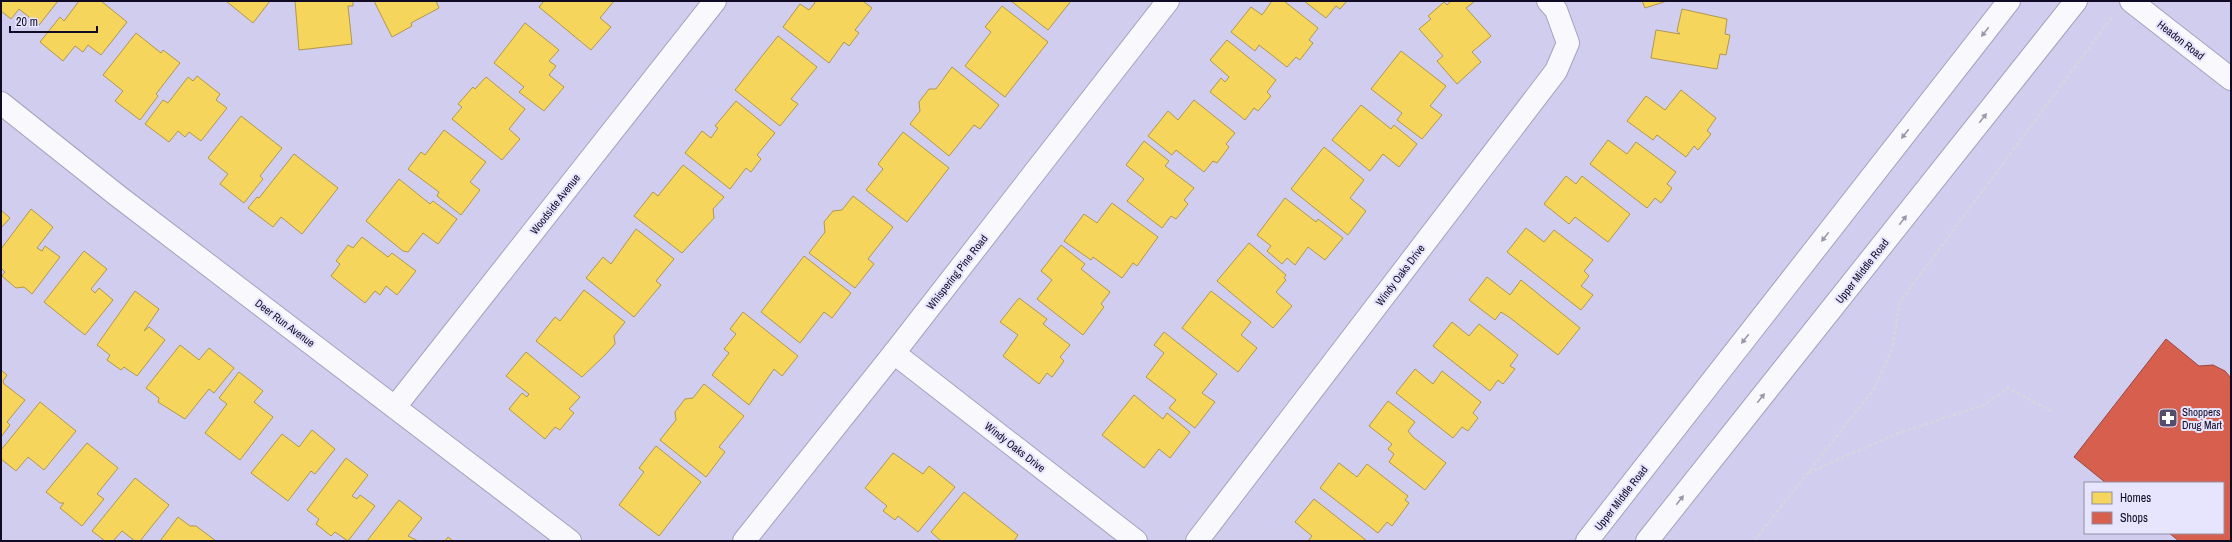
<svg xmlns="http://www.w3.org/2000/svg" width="2232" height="542" viewBox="0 0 2232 542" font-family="'Archivo Narrow',sans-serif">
<rect width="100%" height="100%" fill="#d0cdef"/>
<!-- homes -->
<g fill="#f6d55c" stroke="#b1984c">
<polygon points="1,1 58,1 39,25 19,9 11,19 1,11"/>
<polygon points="79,1 101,1 127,22 101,55 88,45 83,52 75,46 63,61 40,42 60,17 64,21"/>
<polygon points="226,1 270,1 253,23"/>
<polygon points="295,1 353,1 353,6 348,6 352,44 299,50"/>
<polygon points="374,1 436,1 439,8 411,23 412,26 392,37"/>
<polygon points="544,1 614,1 600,18 611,27 591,50 539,7"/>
<polygon points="813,1 863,1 872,8 855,30 859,33 849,46 844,42 829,63 783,27 800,4 809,10 815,3"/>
<polygon points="1011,1 1071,1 1048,30"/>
<polygon points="1272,1 1284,1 1318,28 1309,40 1313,43 1300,60 1296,57 1287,67 1259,45 1255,51 1231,32 1251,7 1262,15"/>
<polygon points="1304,1 1347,1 1340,9 1336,6 1326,18"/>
<polygon points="1451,1 1475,1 1466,8 1491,36 1472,52 1481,62 1457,84 1437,61 1443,56 1419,29 1431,19 1428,16 1444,2 1447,5"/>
<polygon points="1642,1 1667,1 1645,8"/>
<polygon points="1002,6 1048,42 1005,97 965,66 991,32 985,27"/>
<polygon points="1682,9 1727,19 1725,34 1730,35 1726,55 1720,54 1717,69 1651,58 1656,30 1680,34 1677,31"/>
<polygon points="525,23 559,50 549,61 556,66 549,75 564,87 544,111 519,92 524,87 494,63"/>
<polygon points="136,33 161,53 163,50 180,63 156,94 158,96 140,120 115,101 123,91 103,75"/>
<polygon points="778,36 817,67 791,99 798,104 780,126 735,90"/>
<polygon points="1227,40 1276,80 1267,92 1271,96 1258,111 1254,108 1245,120 1210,92 1221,78 1225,82 1229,77 1210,60"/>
<polygon points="1401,51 1446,86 1430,106 1442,115 1422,139 1397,120 1402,113 1371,89"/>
<polygon points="952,67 999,105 980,129 974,125 949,156 910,124 920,111 919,102 929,89 936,89"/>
<polygon points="197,76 220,94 216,100 227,108 201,141 189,132 185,137 178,131 169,142 145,124 163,100 168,103 188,77 193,81"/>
<polygon points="486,77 525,109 509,129 520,139 502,160 452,119 462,107 458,104 473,87 475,89"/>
<polygon points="1681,90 1716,118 1707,131 1711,134 1698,150 1694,146 1686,157 1657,135 1653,140 1627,121 1646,96 1665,110"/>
<polygon points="1194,100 1235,133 1226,144 1229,147 1217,163 1213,161 1204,172 1176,150 1172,155 1148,136 1168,111 1178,120"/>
<polygon points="736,101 775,133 757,155 761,159 751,172 746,168 730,189 685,153 702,131 711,138 718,128 715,126"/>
<polygon points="1361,105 1391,129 1394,125 1417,144 1399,167 1383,154 1370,171 1332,140"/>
<polygon points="241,116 282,148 260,176 263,179 244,203 220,184 228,174 208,158"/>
<polygon points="444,130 486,162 470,182 480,190 461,215 437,196 439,192 408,169 421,152 425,155"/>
<polygon points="903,132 949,168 907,222 866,190 883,169 878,164"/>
<polygon points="1608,140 1627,154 1636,142 1676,172 1667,184 1672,188 1661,203 1655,198 1647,208 1590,164"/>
<polygon points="1144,141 1169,161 1165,166 1194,188 1184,200 1188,204 1176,219 1171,216 1162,228 1127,201 1144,179 1126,165"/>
<polygon points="1324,147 1364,180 1350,198 1366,211 1348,235 1291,189"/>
<polygon points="294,154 338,188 302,234 281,217 273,227 248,208 257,197 259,198"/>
<polygon points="683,165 724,197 713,209 714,218 682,253 634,216 653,192 658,196"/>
<polygon points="1566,176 1576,184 1582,176 1630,214 1608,242 1575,217 1569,224 1544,204"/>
<polygon points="399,179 430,204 433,201 457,219 438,244 423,233 408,252 403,251 366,221"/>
<polygon points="853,196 893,227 868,259 874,264 855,288 809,253 825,232 824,222 833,211 842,210"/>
<polygon points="1285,198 1316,222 1318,219 1343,238 1325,260 1308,247 1295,265 1287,258 1282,264 1267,251 1271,246 1257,235"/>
<polygon points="1112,203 1158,237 1137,266 1133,263 1122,278 1093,257 1091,260 1064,241 1084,214 1097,223"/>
<polygon points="31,209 53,227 37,248 42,251 45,246 60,257 32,294 24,287 16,288 2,276 5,272 1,268 1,249"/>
<polygon points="1,210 10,218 1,228"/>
<polygon points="1526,228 1544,242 1554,230 1593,260 1584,271 1589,276 1581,286 1593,295 1581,310 1507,252"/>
<polygon points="636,229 674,259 656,281 661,285 634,317 586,278 603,257 611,264"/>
<polygon points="362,237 388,257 392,253 416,271 397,295 386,286 380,295 375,291 365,303 331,276 340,264 336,261 348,245 353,248"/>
<polygon points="1249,243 1286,275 1284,278 1286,280 1276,292 1292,306 1273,328 1217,281"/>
<polygon points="1061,245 1085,264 1081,269 1110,292 1101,304 1104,307 1083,335 1037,299 1052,280 1041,271"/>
<polygon points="84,251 107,269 91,289 95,293 99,288 113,300 85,335 44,302"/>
<polygon points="804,256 851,293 832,318 824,312 800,343 761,312"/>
<polygon points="1487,277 1510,295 1521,280 1580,328 1558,355 1509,317 1501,312 1495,320 1469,300"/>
<polygon points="584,290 625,322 614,336 615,344 605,355 582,377 536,341 555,317 560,321"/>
<polygon points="135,291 159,309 144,331 149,327 165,340 137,376 124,367 121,370 107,360 110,355 97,345"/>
<polygon points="1211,291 1251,322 1241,335 1257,348 1238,372 1182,328"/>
<polygon points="1019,298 1047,319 1043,324 1070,345 1060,357 1064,361 1052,377 1047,373 1039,384 1003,356 1018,335 1000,322"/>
<polygon points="743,312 798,356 782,376 774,369 749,405 712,375 729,353 724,349 736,334 730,329"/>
<polygon points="1452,322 1469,336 1479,324 1518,355 1510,366 1515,369 1503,384 1498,380 1490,391 1433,346"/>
<polygon points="1164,332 1217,374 1202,393 1215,402 1195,428 1169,408 1176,400 1146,377 1164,353 1154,345"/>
<polygon points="180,345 199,360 209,348 234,368 214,393 209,389 185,419 158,402 159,398 146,388"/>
<polygon points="526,352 580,397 569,409 574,413 560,430 555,427 545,439 509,409 522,393 527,397 529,394 506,376"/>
<polygon points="1415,369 1433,384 1442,371 1481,402 1473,413 1478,418 1468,431 1462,427 1453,438 1396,393"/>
<polygon points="1,370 7,375 3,381 4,384 25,400 7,422 10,425 1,437"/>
<polygon points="239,372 263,391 254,402 273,417 240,460 205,433 227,404 219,398"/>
<polygon points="704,384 744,416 719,447 725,452 706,477 660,440 676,420 675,412 685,399 693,398"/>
<polygon points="1134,395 1163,419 1167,413 1190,432 1170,458 1159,449 1144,468 1102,435"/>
<polygon points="1388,401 1415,422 1408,431 1413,437 1446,463 1425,490 1389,462 1394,454 1388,449 1392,444 1369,426"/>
<polygon points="40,402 76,431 44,470 28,457 16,471 1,459 1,450"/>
<polygon points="312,430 335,449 315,474 311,471 288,501 251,473 282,434 299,447"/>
<polygon points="87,443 118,468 97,494 104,499 82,526 60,508 64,503 60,503 46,492"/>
<polygon points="656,446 701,482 659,536 619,505 644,472 639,468"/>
<polygon points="893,453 923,474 929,466 955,487 918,532 898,516 895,520 883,511 887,506 865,488"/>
<polygon points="346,458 368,475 352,496 357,499 360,495 375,506 348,541 335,532 331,536 316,524 319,519 307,510"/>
<polygon points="1339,463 1357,477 1367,464 1408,496 1405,500 1409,503 1392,526 1387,522 1378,533 1320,488"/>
<polygon points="135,478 169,505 140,541 135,541 122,531 113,541 105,541 92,531"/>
<polygon points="964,492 1018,535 1014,541 941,541 931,532"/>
<polygon points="1314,499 1367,541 1308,541 1312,536 1295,522"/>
<polygon points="399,500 422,518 408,536 418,541 367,541"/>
<polygon points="178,517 190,526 196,526 216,541 160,541"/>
<polygon points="448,537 453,541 445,541"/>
</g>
<!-- shops -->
<polygon fill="#d6604d" stroke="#9b4641" points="2166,339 2199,366 2213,365 2225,371 2231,378 2231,541 2179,541 2169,533 2223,533 2223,483 2106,483 2074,457"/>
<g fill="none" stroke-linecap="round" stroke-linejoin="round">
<defs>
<g id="minor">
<polyline points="1,103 118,196 570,541"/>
<polyline points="894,353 1136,541"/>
<polyline points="395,407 715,1"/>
<polyline points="744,541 894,353 1168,1"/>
<polyline points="1197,541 1556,71 1568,43 1556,10 1548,1"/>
</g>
<polyline id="tertiary" points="2131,1 2231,79"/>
<g id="secondary">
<polyline points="1587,541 2009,1"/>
<polyline points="1647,541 2076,1"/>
</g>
</defs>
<!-- minor casing -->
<use href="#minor" stroke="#a5a2bf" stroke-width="24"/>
<!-- tertiary casing -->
<use href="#tertiary" stroke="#a5a2bf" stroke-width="24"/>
<!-- secondary casing -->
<use href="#secondary" stroke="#a5a2bf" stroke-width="24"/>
<!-- path -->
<g stroke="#d6d5e0" stroke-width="2.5" stroke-dasharray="4 2" stroke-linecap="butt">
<polyline points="1808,473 1896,434 1984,405 2008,388 2051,411"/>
<polyline points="1754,541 1874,389 1892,350 1900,302 2112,17"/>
</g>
<!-- minor -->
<use href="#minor" stroke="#f8f8fd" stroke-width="22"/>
<!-- tertiary -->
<use href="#tertiary" stroke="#f8f8fd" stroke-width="22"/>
<!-- secondary -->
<use href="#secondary" stroke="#f8f8fd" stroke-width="22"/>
</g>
<!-- one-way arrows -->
<defs><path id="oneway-solid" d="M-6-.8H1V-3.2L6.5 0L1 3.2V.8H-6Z"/></defs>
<g fill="#9b99a7">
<use href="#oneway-solid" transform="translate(1985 32) rotate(128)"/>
<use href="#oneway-solid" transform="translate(1983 118) rotate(-52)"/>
<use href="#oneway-solid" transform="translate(1905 134) rotate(128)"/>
<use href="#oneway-solid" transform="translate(1903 220) rotate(-52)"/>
<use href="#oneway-solid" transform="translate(1825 237) rotate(128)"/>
<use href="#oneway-solid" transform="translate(1745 339) rotate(128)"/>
<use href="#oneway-solid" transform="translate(1761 398) rotate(-52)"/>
<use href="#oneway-solid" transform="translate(1680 500) rotate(-52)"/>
</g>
<!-- icons -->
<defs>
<symbol id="pharmacy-square" viewBox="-11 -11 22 22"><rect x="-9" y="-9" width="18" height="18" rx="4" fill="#534e6c" stroke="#e7e5fd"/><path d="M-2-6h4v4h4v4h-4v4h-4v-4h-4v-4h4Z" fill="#fff"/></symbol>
</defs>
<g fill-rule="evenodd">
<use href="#pharmacy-square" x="2157" y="407" width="22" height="22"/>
</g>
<g text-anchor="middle" stroke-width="4" stroke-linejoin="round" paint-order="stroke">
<!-- street labels -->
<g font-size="11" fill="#100a25" stroke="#e7e5fd">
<text transform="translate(2181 40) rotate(38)" y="4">Headon Road</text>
<text transform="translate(555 204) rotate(-52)" y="4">Woodside Avenue</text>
<text transform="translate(1862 271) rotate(-52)" y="4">Upper Middle Road</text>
<text transform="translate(957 272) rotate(-52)" y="4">Whispering Pine Road</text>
<text transform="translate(1400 275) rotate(-53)" y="4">Windy Oaks Drive</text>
<text transform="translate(285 323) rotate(37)" y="4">Deer Run Avenue</text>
<text transform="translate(1015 447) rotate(38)" y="4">Windy Oaks Drive</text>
<text transform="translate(1621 498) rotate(-52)" y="4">Upper Middle Road</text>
</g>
<!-- poi labels -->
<g font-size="11" fill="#100a25" stroke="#e7e5fd" text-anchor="start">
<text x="2182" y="416">Shoppers<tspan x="2182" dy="13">Drug Mart</tspan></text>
</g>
</g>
<!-- border -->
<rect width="2232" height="542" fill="none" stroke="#100a25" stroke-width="4"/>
<!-- legend -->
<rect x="2084" y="482" width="140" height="52" fill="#e7e5fd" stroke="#918da7"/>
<rect x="2092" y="492" width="20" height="12" fill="#f6d55c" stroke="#918da7"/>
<text x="2120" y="502" font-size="12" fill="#100a25">Homes</text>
<rect x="2092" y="512" width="20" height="12" fill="#d6604d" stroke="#918da7"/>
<text x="2120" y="522" font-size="12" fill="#100a25">Shops</text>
<!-- scale -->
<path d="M10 26v6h87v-6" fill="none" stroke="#100a25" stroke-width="2"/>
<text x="16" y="26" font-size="12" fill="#100a25" stroke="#e7e5fd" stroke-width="3" paint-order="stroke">20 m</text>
</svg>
